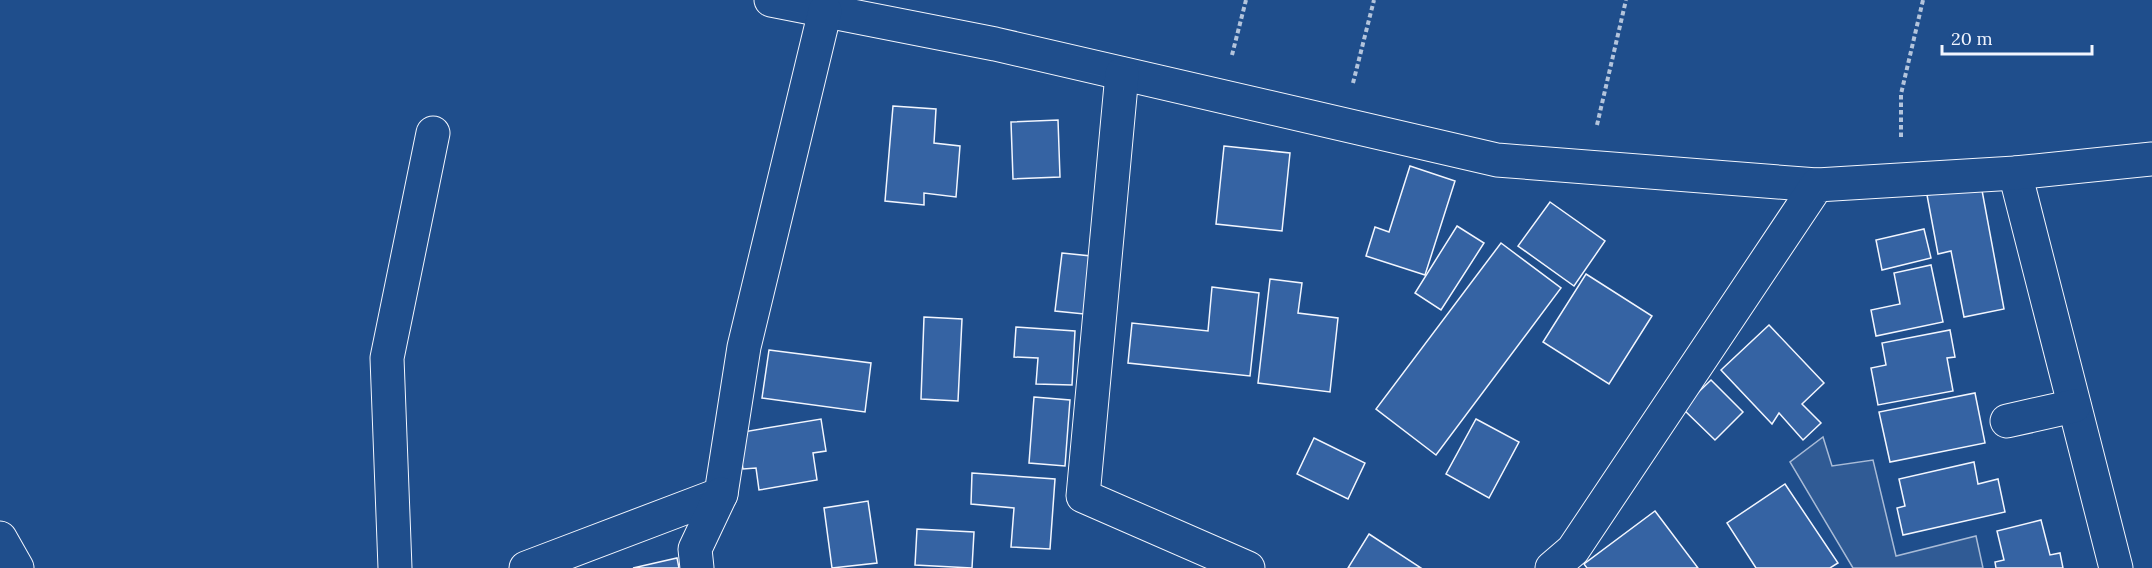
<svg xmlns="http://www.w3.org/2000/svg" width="2152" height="568" viewBox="0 0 2152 568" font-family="Lora,serif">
<rect width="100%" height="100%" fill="#1f4e8c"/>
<!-- built -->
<polygon fill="#305b95" stroke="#a8bbd7" stroke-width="1.5" points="1823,437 1832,466 1873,460 1896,556 1976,536 1983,568 1853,568 1790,462"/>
<!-- building -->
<g fill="#3563a3" stroke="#f2f6ff" stroke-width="1.5">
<polygon points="893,106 936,109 934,143 960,146 956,197 924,193 924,205 885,201"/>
<polygon points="1058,120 1060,177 1013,179 1011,122"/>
<polygon points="1224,146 1290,153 1282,231 1216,224"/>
<polygon points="1410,166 1455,181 1425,275 1366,256 1375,227 1389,232"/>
<polygon points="1981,185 2004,309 1964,317 1951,251 1938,254 1927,195"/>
<polygon points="1550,202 1605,241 1574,286 1518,246"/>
<polygon points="1457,226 1484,243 1441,310 1415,293"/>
<polygon points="1924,229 1931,258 1882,270 1876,240"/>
<polygon points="1501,243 1561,288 1436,455 1376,409"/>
<polygon points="1062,253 1091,256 1084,314 1055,311"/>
<polygon points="1931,265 1943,322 1876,336 1871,310 1900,304 1894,273"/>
<polygon points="1586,274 1652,316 1609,384 1543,342"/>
<polygon points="1270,279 1302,283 1298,313 1338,318 1330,392 1258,383"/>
<polygon points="1212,287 1259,293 1250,376 1128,363 1132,323 1208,331"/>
<polygon points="924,317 962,319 958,401 921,399"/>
<polygon points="1769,325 1824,383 1802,404 1821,423 1803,440 1779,413 1772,424 1721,370"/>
<polygon points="1016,327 1075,331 1072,385 1036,384 1038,358 1014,357"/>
<polygon points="1950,330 1955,357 1947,358 1953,391 1878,405 1871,368 1886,365 1882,343"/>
<polygon points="769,350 871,363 865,412 762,398"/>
<polygon points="1711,380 1743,412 1715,440 1682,408"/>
<polygon points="1975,393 1985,443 1890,462 1879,412"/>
<polygon points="1034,397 1070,400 1065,466 1029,463"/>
<polygon points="821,419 826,451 813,453 817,480 759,490 756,468 743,469 737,433"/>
<polygon points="1476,419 1519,442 1489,498 1446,474"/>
<polygon points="1314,438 1365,463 1348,499 1297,474"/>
<polygon points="1974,462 1978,484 1998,479 2005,512 1903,535 1897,508 1905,506 1899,479"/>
<polygon points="972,473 1055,479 1050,549 1011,547 1014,508 971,504"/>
<polygon points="1785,484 1838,563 1830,568 1756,568 1727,523"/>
<polygon points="868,501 877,563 832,568 824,508"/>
<polygon points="1655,511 1698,568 1587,568 1584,564"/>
<polygon points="2041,520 2050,555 2060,553 2063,568 1996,568 1995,562 2004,560 1997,531"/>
<polygon points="917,529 974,532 972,568 915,565"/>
<polygon points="1369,534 1421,568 1348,568"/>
<polygon points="677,558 679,568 633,568"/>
</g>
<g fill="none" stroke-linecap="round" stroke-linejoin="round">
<defs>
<g id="minor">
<polyline points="771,0 995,44 1497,160 1817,185"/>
<polyline points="1122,74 1083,496 1248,568"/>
<polyline points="2015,173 2116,568"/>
<polyline points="2007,421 2074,406"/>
<polyline points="0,538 17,568"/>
<polyline points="395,568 387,358 433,133"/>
<polyline points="526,568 721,494 744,347 825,11"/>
<polyline points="697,568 695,549 721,494"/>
<polyline points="1552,568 1573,550 1817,185 2015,173 2152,159"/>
</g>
</defs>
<!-- minor casing -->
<use href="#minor" stroke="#f2f6ff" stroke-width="35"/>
<!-- path -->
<g stroke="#b3c4dc" stroke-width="4" stroke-dasharray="4.5 3" stroke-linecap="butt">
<polyline points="1232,55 1246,0"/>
<polyline points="1353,83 1374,0"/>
<polyline points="1597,125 1626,0"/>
<polyline points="1901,137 1901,94 1923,0"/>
</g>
<!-- minor -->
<use href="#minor" stroke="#1f4e8c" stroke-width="33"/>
</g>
<!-- scale -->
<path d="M1942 45v9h150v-9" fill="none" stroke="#f2f6ff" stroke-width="3"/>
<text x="1951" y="45" font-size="18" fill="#f2f6ff" stroke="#1f4e8c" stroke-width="4.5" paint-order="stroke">20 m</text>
</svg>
